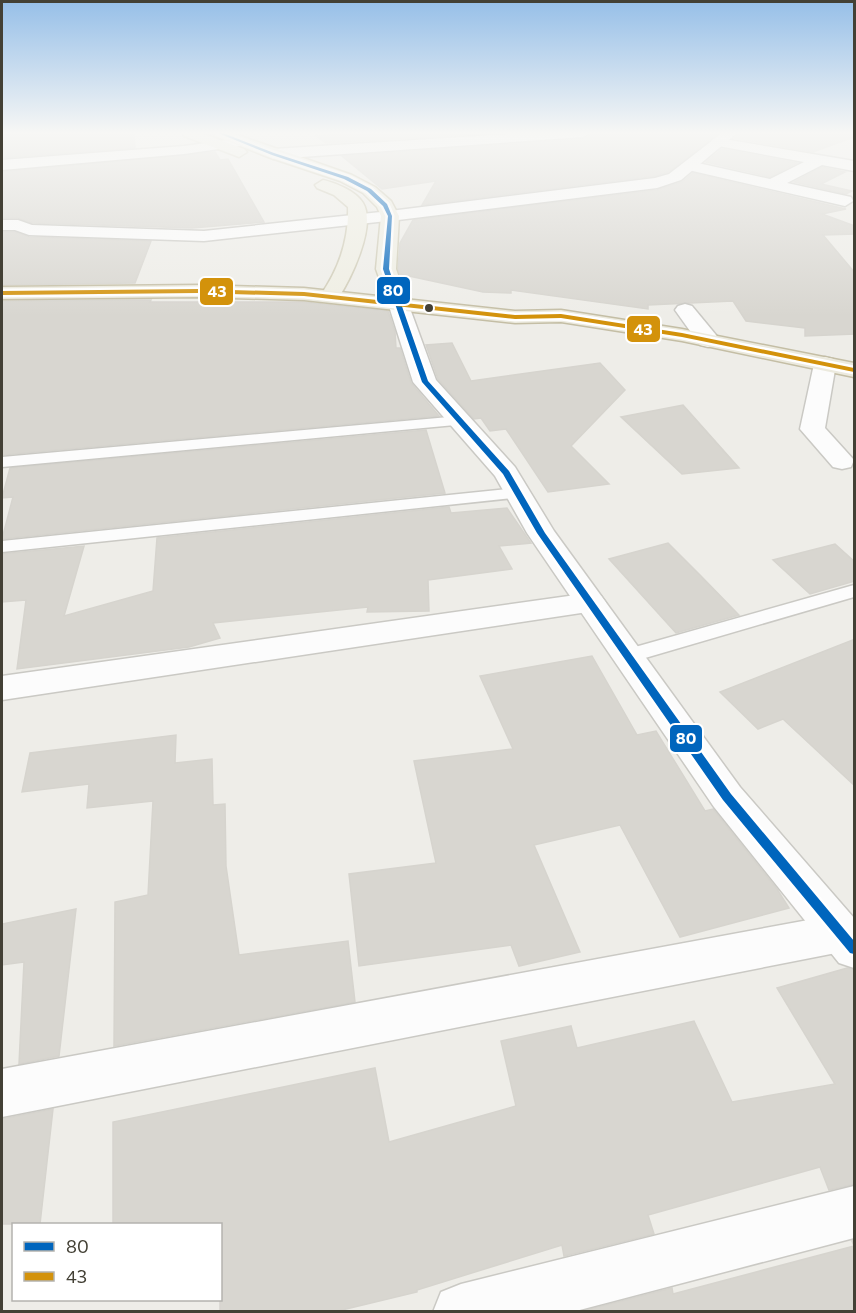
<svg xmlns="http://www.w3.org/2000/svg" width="856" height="1313" viewBox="0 0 856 1313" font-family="Commissioner,sans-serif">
<rect width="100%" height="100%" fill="#eeede8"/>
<!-- building -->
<g fill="#d8d6d0" stroke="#d6d4ce" stroke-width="1.5">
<polygon points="2,133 134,133 135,148 2,158"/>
<polygon points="393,133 495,133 326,143 316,136"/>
<polygon points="592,133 719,133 668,172 655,176 422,205 436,181 382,189 342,156 583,139"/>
<polygon points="739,133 853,133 854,137 813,152 734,138"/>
<polygon points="722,149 797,163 770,177 706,162"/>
<polygon points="215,152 220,160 228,159 264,222 192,228 32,223 18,218 2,218 2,172"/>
<polygon points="822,167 845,172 821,184 852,191 846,194 794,182"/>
<polygon points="693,173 846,209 822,214 855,226 855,234 823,235 855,273 855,334 805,336 805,328 746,321 733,301 648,305 648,309 511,290 511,293 483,292 400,274 398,269 400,243 413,220 657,190 682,182"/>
<polygon points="2,232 15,232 29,237 151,241 135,283 2,285"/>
<polygon points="129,300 151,300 150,302 304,302 388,311 395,332 396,348 400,348 411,383 439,416 2,455 2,301"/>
<polygon points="452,343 471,381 600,363 625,390 571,446 609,484 548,492 506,429 490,431 481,418 474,419 438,379 426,345"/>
<polygon points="683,405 739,468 682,474 621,417"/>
<polygon points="426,430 445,493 2,539 13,497 2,498 10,468"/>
<polygon points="449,507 451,513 507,508 531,543 499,546 512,569 428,580 429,611 367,612 368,607 213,623 220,638 189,647 17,669 26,600 2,602 2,554 84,546 64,616 153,591 157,538"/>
<polygon points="668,543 701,576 739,615 676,633 609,559"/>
<polygon points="835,544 855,562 855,581 810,594 773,560"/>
<polygon points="855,639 855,786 783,719 758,729 720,692"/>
<polygon points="592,656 637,735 656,731 705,811 713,809 777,889 789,908 680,937 620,825 534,845 580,952 519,966 511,945 359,966 349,874 436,863 414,761 513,749 480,676"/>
<polygon points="176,735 175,763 212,759 213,805 225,804 226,866 239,955 348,941 355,1002 114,1046 115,902 148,895 153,801 87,808 89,784 22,792 30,753"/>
<polygon points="76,909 59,1056 19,1064 24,962 2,965 2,924"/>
<polygon points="847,968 855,970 855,1184 829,1190 820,1167 648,1215 654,1234 564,1256 562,1245 417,1290 417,1292 338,1311 220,1311 220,1224 113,1224 113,1122 375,1068 389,1142 516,1106 501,1041 571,1026 577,1048 694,1021 732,1102 835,1084 777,988"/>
<polygon points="53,1109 40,1224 2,1224 2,1119"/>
<polygon points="855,1240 855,1311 583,1311 672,1288 673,1294 854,1246 852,1241"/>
</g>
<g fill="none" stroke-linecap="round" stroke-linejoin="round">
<defs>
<g id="service">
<polygon points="460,416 466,418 468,421 466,424 2,467 2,457"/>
<polygon points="517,488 523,489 526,493 523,497 2,552 2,541"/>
<polygon points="854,585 854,597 628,663 621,661 618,656 621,651"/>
</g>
<g id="minor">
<polygon points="524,133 590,133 583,137 273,159 265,154 273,149"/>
<polygon points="242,138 247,139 249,142 247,145 184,154 2,170 2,160 184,146"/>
<polygon points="718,138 854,161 854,171 822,165 787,183 851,197 853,201 845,206 684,169 681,166 689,161 770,179 804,162 713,145 711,142 713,139"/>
<polygon points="390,211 396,212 399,216 396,220 204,241 29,235 15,230 2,230 2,220 18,220 32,225 204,231"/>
<polygon points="685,304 692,306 716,335 719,340 716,345 708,347 700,345 675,310 678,306"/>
<polygon points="825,357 833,359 836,364 825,428 854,460 851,467 842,469 833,467 800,429 814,364 817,359"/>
<polygon points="590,593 601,596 606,603 601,610 2,700 2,676"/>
<polygon points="841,914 854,919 854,947 841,952 2,1117 2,1069"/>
<polygon points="854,1186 854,1238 572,1312 433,1312 441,1292 461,1284"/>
</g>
<g id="tertiary">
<polygon points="722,133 737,133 681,180 657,188 390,221 384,220 381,216 384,212 390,211 655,178 669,174"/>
<polygon points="398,297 405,299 408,303 436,380 515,467 554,531 740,787 854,918 854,968 839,963 714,807 527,533 495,476 413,382 388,303 391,299"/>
</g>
<g id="primary">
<polygon points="182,133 201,133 244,149 247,152 239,157 234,155 184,136"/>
<polygon points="213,133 232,133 352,175 375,187 391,201 399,216 396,269 408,303 405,307 391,307 388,303 376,269 381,216 377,207 363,193 340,181 268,157 215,136"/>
<path d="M 323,180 C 336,183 356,191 363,203 C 377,226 350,281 337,300 L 323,300 L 320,296 C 339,269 349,240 348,207 L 334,195 L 317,188 L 315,185 Z"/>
</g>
<polygon id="trunk" points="198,285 304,288 515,311 561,310 682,329 854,363 854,377 682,341 561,322 515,323 304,300 198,297 2,299 2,287"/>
</defs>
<!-- service casing -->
<use href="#service" stroke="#cac9c4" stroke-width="3"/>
<!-- minor casing -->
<use href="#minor" stroke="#cac9c4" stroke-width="3"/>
<!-- tertiary casing -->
<use href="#tertiary" stroke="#cac9c4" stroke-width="3"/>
<!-- primary casing -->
<use href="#primary" stroke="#cfcbb6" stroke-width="3"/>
<!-- trunk casing -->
<use href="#trunk" stroke="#c4bea5" stroke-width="3"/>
<!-- service -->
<use href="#service" fill="#fcfcfc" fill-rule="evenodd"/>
<!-- minor -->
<use href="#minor" fill="#fcfcfc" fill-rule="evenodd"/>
<!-- tertiary -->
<use href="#tertiary" fill="#fcfcfc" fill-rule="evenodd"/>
<!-- primary -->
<use href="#primary" fill="#efeee3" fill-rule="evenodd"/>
<!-- trunk -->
<use href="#trunk" fill="#eceade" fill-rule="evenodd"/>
<defs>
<polygon id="bus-1" points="218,133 223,133 274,153 348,177 371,189 387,204 392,216 389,269 428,381 509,471 545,533 731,794 854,941 854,954 850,953 723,800 537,533 503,474 422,382 383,269 388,216 383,206 367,191 344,179 272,155"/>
<polygon id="bus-2" points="198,289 304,292 515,315 561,314 682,333 854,368 854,372 682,337 561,318 515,319 304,296 198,293 2,295 2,291"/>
</defs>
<!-- bus-1 casing -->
<use href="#bus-1" stroke="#fff" stroke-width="5"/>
<!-- bus-2 casing -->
<use href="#bus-2" stroke="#fff" stroke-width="5"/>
<!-- bus-1 -->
<use href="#bus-1" fill="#0065bd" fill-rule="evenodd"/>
<!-- bus-2 -->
<use href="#bus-2" fill="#d3920b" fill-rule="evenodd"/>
</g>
<!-- sky -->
<linearGradient id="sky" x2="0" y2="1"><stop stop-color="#96bfe8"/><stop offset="0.42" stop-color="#f7f7f5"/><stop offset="1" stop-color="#f7f7f5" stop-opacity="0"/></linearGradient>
<rect width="856" height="316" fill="url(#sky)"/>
<!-- markers -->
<circle fill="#434035" stroke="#fff" stroke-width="2" cx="429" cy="308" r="5"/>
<g stroke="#fff" stroke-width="2">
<rect x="376" y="276" width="35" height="29" rx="6" fill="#0065bd"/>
<rect x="199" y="277" width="35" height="29" rx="6" fill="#d3920b"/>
<rect x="626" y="315" width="35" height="28" rx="6" fill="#d3920b"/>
<rect x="669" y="724" width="34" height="29" rx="6" fill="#0065bd"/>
</g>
<g font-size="16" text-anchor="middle" font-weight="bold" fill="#fff">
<text x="393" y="296">80</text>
<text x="217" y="297">43</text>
<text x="643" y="335">43</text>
<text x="686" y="744">80</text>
</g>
<!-- border -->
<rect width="856" height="1313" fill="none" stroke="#434035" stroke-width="6"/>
<!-- legend -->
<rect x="12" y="1223" width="210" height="78" fill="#ffffff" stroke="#b4b3ae" stroke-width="1.5"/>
<rect x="24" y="1242" width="30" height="9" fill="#0065bd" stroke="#b4b3ae" stroke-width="1.5"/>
<text x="66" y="1253" font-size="18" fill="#434035">80</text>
<rect x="24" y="1272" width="30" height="9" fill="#d3920b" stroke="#b4b3ae" stroke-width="1.5"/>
<text x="66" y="1283" font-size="18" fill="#434035">43</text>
</svg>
